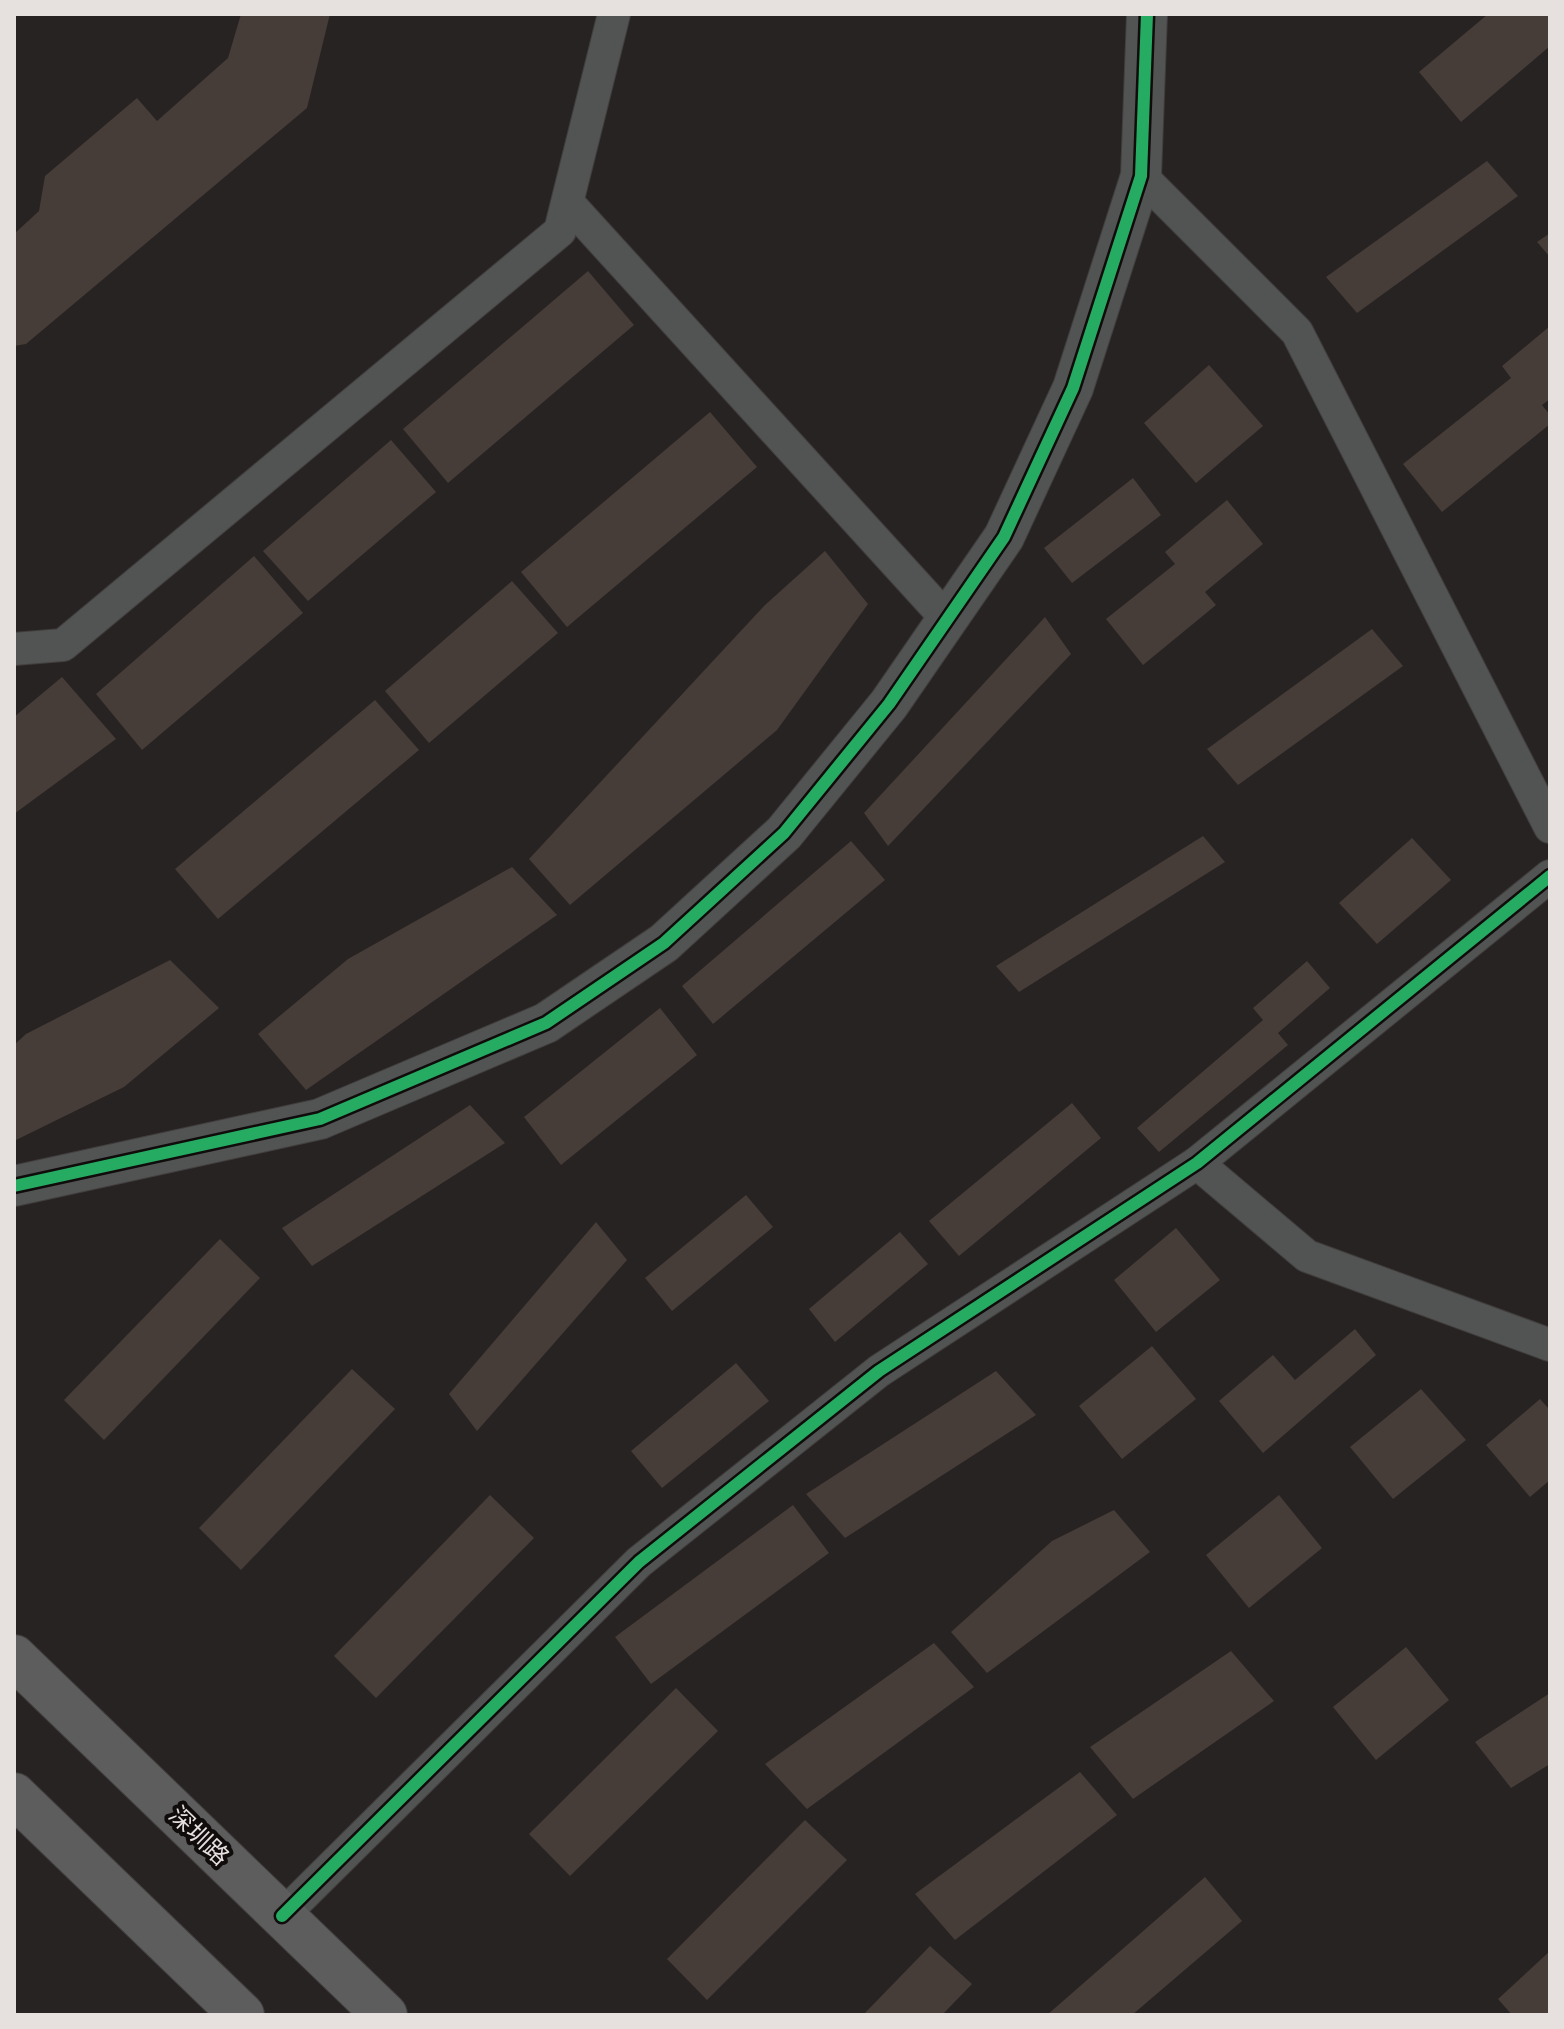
<svg xmlns="http://www.w3.org/2000/svg" width="1564" height="2029" viewBox="0 0 1564 2029" font-family="Georgia,'Noto Sans SC',serif">
<rect width="100%" height="100%" fill="#272322"/>
<!-- building -->
<g fill="#463c38">
<polygon points="241,14 330,14 307,108 26,344 14,346 14,234 39,211 45,176 137,98 157,121 228,58"/>
<polygon points="1488,14 1550,14 1550,46 1461,122 1419,72"/>
<polygon points="1487,161 1518,196 1357,313 1326,277"/>
<polygon points="1550,233 1550,257 1537,242"/>
<polygon points="588,271 634,325 448,483 403,429"/>
<polygon points="1550,326 1550,399 1542,405 1550,415 1550,424 1442,512 1403,464 1511,378 1502,366"/>
<polygon points="1209,365 1263,426 1196,483 1144,423"/>
<polygon points="710,412 757,467 567,627 521,572"/>
<polygon points="391,440 436,492 308,601 263,551"/>
<polygon points="1133,478 1161,515 1072,583 1044,548"/>
<polygon points="1227,500 1263,544 1205,592 1216,605 1143,665 1106,619 1175,564 1165,552"/>
<polygon points="825,551 868,604 777,730 570,905 529,859 765,605"/>
<polygon points="254,556 303,613 142,750 96,694"/>
<polygon points="512,581 558,633 429,743 385,691"/>
<polygon points="1045,617 1071,654 888,846 864,813"/>
<polygon points="1372,629 1403,666 1238,785 1207,749"/>
<polygon points="62,677 116,739 14,814 14,717"/>
<polygon points="375,700 419,750 218,919 175,869"/>
<polygon points="1203,836 1225,862 1019,992 996,966"/>
<polygon points="1412,838 1451,880 1377,944 1339,903"/>
<polygon points="851,841 885,880 713,1024 682,986"/>
<polygon points="512,867 557,915 306,1090 258,1034 348,959"/>
<polygon points="170,960 219,1008 124,1087 14,1141 14,1045 26,1034"/>
<polygon points="1307,961 1330,988 1278,1033 1288,1045 1159,1152 1137,1128 1263,1020 1253,1008"/>
<polygon points="660,1008 697,1055 561,1165 524,1117"/>
<polygon points="1072,1103 1101,1138 959,1256 929,1221"/>
<polygon points="470,1105 505,1143 312,1266 282,1228"/>
<polygon points="746,1195 773,1227 672,1311 645,1278"/>
<polygon points="596,1222 627,1260 477,1431 449,1394"/>
<polygon points="1176,1228 1220,1280 1156,1332 1114,1280"/>
<polygon points="900,1232 928,1264 835,1342 809,1309"/>
<polygon points="220,1239 260,1278 104,1440 64,1400"/>
<polygon points="1355,1329 1376,1355 1263,1453 1219,1401 1273,1355 1295,1380"/>
<polygon points="1152,1346 1196,1399 1122,1459 1079,1406"/>
<polygon points="736,1363 769,1401 662,1488 631,1451"/>
<polygon points="352,1369 395,1409 241,1570 199,1528"/>
<polygon points="996,1371 1036,1415 845,1538 806,1494"/>
<polygon points="1421,1389 1466,1440 1393,1499 1350,1447"/>
<polygon points="1540,1399 1550,1410 1550,1480 1530,1497 1486,1445"/>
<polygon points="490,1495 534,1538 376,1698 334,1656"/>
<polygon points="1279,1495 1322,1548 1249,1608 1206,1555"/>
<polygon points="793,1505 829,1553 651,1684 615,1637"/>
<polygon points="1114,1510 1150,1552 987,1673 951,1632 1052,1541"/>
<polygon points="934,1643 974,1687 807,1809 765,1764"/>
<polygon points="1406,1647 1449,1700 1376,1760 1333,1707"/>
<polygon points="1231,1651 1274,1701 1133,1799 1090,1747"/>
<polygon points="676,1688 718,1731 570,1876 529,1834"/>
<polygon points="1550,1693 1550,1764 1511,1788 1475,1742"/>
<polygon points="1080,1772 1117,1815 955,1940 915,1894"/>
<polygon points="805,1820 847,1860 707,2000 667,1959"/>
<polygon points="1205,1877 1242,1921 1132,2015 1047,2015"/>
<polygon points="930,1946 972,1984 942,2015 863,2015"/>
<polygon points="1550,1951 1550,2015 1512,2015 1498,1999"/>
</g>
<g fill="none" stroke-linecap="round" stroke-linejoin="round">
<defs>
<g id="minor">
<polyline points="1141,176 1297,332 1550,827"/>
<polyline points="568,203 947,619"/>
<polyline points="14,649 63,645 560,231 614,14"/>
<polyline points="1197,1163 1307,1256 1550,1345"/>
<polyline points="282,1916 639,1562 879,1371 1197,1163 1550,876"/>
</g>
<polyline id="tertiary" points="14,1186 320,1119 546,1023 664,943 784,833 889,704 1004,537 1073,388 1141,176 1147,14"/>
<g id="secondary">
<polyline points="14,1657 385,2015"/>
<polyline points="14,1795 242,2015"/>
</g>
</defs>
<!-- minor casing -->
<use href="#minor" stroke="#413e3d" stroke-width="34"/>
<!-- tertiary casing -->
<use href="#tertiary" stroke="#413e3d" stroke-width="42"/>
<!-- secondary casing -->
<use href="#secondary" stroke="#413e3d" stroke-width="46"/>
<!-- minor -->
<use href="#minor" stroke="#525353" stroke-width="32"/>
<!-- tertiary -->
<use href="#tertiary" stroke="#525353" stroke-width="40"/>
<!-- secondary -->
<use href="#secondary" stroke="#5d5d5e" stroke-width="44"/>
<defs>
<g id="cycleway">
<polyline points="14,1186 320,1119 546,1023 664,943 784,833 889,704 1004,537 1073,388 1141,176 1147,14"/>
<polyline points="282,1916 639,1562 879,1371 1197,1163 1550,876"/>
</g>
</defs>
<!-- cycleway casing -->
<use href="#cycleway" stroke="#100c0b" stroke-width="17"/>
<!-- cycleway -->
<use href="#cycleway" stroke="#26ab63" stroke-width="12"/>
</g>
<g text-anchor="middle" stroke-width="8" stroke-linejoin="round" paint-order="stroke">
<!-- street labels -->
<g font-size="24" fill="#e6e1df" stroke="#100c0b">
<text transform="translate(199 1836) rotate(44)" y="8">深圳路</text>
</g>
</g>
<!-- border -->
<rect width="1564" height="2029" fill="none" stroke="#e6e1df" stroke-width="32"/>
</svg>
